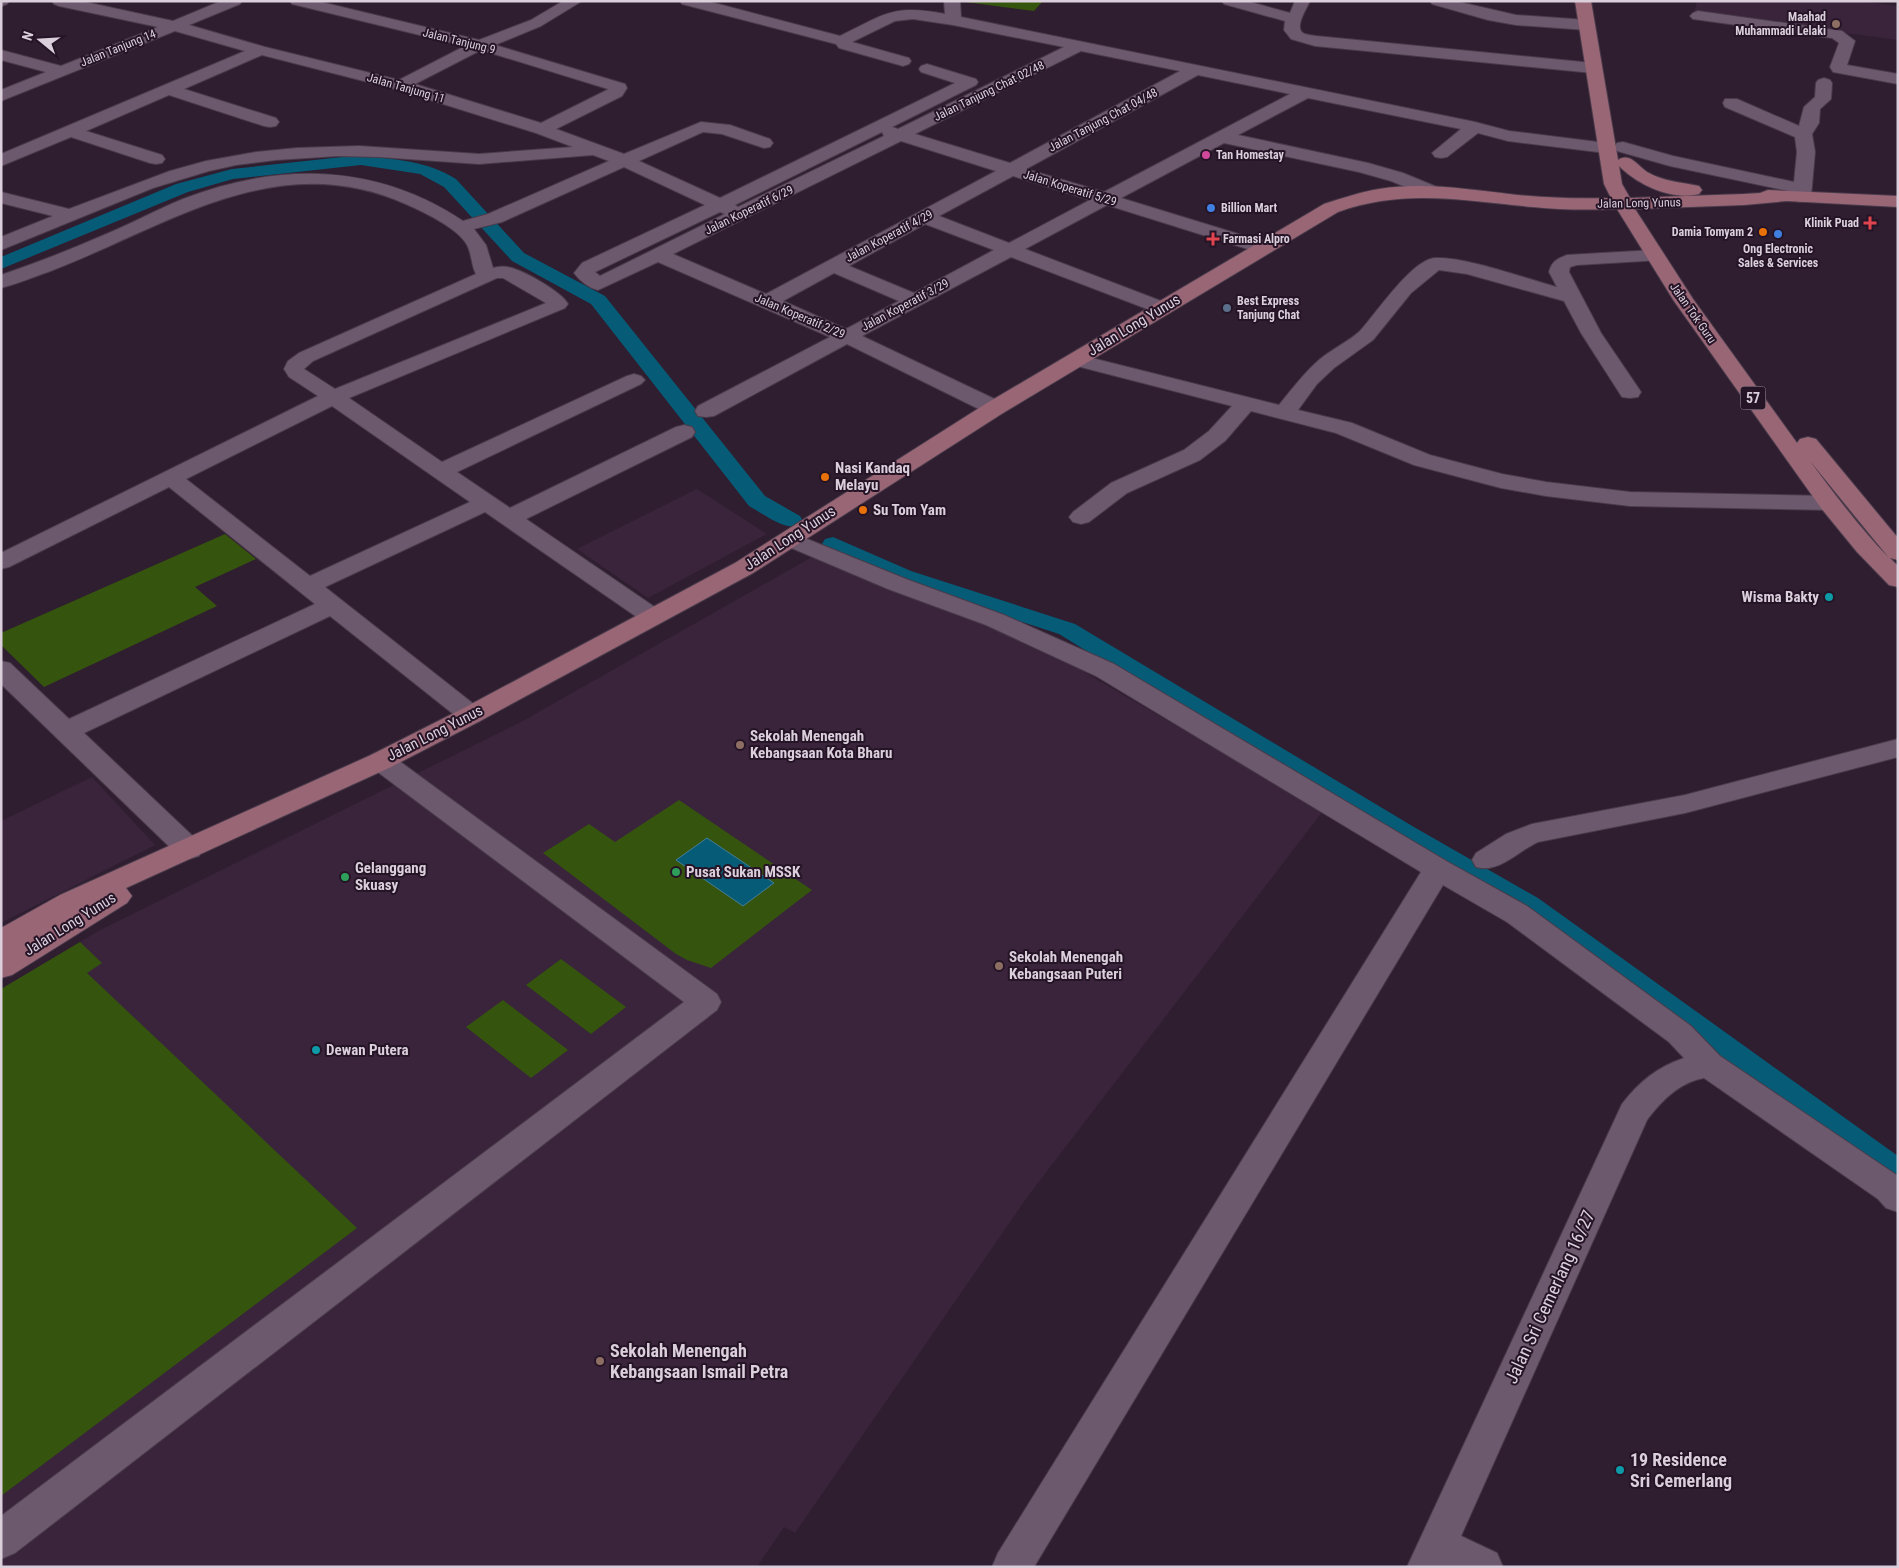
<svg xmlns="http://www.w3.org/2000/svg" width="1899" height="1568" viewBox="0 0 1899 1568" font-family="'Roboto Condensed',sans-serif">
<rect width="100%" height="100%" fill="#2f1d30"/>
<!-- built -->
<g fill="#3a243c">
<polygon points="1697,1 1860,1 1898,6 1898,40 1694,13"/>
<polygon points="697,489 767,534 648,598 577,549"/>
<polygon points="812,557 983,622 1060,658 1323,811 1028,1196 795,1533 784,1527 757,1567 1,1567 1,989 100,930 519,723"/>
<polygon points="92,777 155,845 1,923 1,821"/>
</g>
<!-- green -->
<g fill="#35540e">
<polygon points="958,1 1043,1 1034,11"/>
<polygon points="225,534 256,559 195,587 217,606 44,687 1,645 1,633"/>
<polygon points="679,800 812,890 711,968 687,960 676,954 543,853 589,824 615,842"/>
<polygon points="80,942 102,963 87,973 357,1228 1,1496 1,989"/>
<polygon points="561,959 626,1007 591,1034 526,985"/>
<polygon points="503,1000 568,1050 531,1078 466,1027"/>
</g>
<!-- water -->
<polygon fill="#065b76" stroke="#467e95" points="707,838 774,883 743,906 676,860"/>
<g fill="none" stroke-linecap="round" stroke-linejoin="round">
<!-- canal -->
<g fill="#065b76" fill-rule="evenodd">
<path d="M 361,155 C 395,160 426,160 456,179 L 524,253 L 605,296 L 765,496 L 800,516 L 803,521 L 800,526 C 782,530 764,514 749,506 L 591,304 L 512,261 L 444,187 L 420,174 L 361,165 L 233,179 L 188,192 L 1,269 L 1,257 L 176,184 L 232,169 Z"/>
<polygon points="833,537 911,571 1075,624 1414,827 1538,898 1898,1156 1898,1187 1887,1183 1518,912 1394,841 1059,634 895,581 825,549 822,544 825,539"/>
</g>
<defs>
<g id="minor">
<polygon points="1,1 9,1 7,4 2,6"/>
<path d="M 52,1 L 81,1 L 173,21 L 221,1 L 242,1 L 240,4 L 189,25 L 265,47 L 399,80 L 465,46 L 292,4 L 290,1 L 317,1 L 479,40 L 531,20 L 563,1 L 582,1 L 541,26 L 495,45 L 625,84 L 627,88 L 622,96 L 556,129 L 624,154 L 701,122 L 730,125 L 770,139 L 773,143 L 770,147 L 764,148 L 722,134 L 703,132 L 639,161 L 720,198 L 955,83 L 921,72 L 919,69 L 921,66 L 927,64 L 976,79 L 978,82 L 976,85 L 892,127 L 898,129 L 1064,47 L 953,25 L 913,19 L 895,21 L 852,42 L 909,58 L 911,61 L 909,64 L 903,66 L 839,48 L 836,44 L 682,4 L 680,1 L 707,1 L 840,36 C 886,14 892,4 945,14 L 944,1 L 960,1 L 961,17 L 1475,122 L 1509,131 L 1606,143 L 1612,144 L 1615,148 L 1612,152 L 1606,153 L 1508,141 L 1478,133 L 1447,157 L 1441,158 L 1435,157 L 1432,153 L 1461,129 L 1308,98 L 1238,135 L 1368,163 L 1403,173 L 1442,189 L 1445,193 L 1442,197 L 1436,198 L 1430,197 L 1391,181 L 1359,172 L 1224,143 L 1121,198 L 1271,244 L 1274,248 L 1271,252 L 1264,254 L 1257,252 L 1107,205 L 1025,249 L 1169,304 L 1172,308 L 1169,312 L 1162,314 L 1155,312 L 1011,257 L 862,336 L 1003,403 L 1006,408 L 1003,413 L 995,414 L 987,413 L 847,344 L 714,416 L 706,417 L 698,416 L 695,411 L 698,406 L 830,337 L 658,262 L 598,290 C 589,288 580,281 574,273 L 582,263 L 705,205 L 624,167 L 502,222 L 474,229 L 486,245 L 493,268 C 499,266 505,266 512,268 C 526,272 562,292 568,304 L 565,308 L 349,398 L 442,462 L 627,376 L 634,374 L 641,376 L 645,380 L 641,384 L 457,472 L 510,508 L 676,427 L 684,425 L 692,427 L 695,432 L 692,437 L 526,519 L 662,612 L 665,617 L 662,622 L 653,625 L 644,622 L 485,512 L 325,587 L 480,709 L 484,715 L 480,721 L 471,723 L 462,721 L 330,616 L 84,733 L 199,842 L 203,849 L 199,856 L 189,859 L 179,856 L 1,684 L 1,661 L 10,663 L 69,719 L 315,604 L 169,487 L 9,567 L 1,569 L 1,553 L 318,396 L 289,377 L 284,369 L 288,361 L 299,353 L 476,274 C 471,265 472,254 467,245 C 459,229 424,212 408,205 C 276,145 167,227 48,272 C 33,277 17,284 1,288 L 1,275 C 36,263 70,250 104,235 C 131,224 156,210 183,199 C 279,162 376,163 463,221 L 488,214 L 609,161 L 593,155 L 479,164 L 379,157 L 338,156 L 276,160 L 236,165 L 209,171 L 153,188 L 1,250 L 1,237 L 53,216 L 1,203 L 1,192 L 69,209 L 170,171 L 206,161 L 256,152 L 297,148 L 359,146 L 479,154 L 573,147 L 536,133 L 395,89 L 262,55 L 184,89 L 276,118 L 279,122 L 276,126 L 270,127 L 264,126 L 169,95 L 86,131 L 162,155 L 165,159 L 162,163 L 156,164 L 150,163 L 71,137 L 1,166 L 1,154 L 245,51 L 175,31 L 1,101 L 1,90 L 46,72 L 1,60 L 1,50 L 61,66 L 158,27 L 59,6 L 54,4 ZM 481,50 L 608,89 L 609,89 L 541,123 L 415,84 ZM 1081,51 L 1180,71 L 1010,163 L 915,134 ZM 1198,75 L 1290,94 L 1104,192 L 1026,169 ZM 882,132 L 884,136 L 738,207 L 735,205 ZM 901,141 L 996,171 L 766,294 L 673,254 ZM 1013,176 L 1090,200 L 1009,243 L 939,216 ZM 720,212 L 725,214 L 600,276 L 595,272 ZM 925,224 L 994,250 L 914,293 L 849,266 ZM 834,273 L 899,301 L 846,329 L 783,301 ZM 497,278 L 503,278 L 546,303 L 335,389 L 304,369 L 313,361 ZM 332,406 L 470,502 L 310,576 L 186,479 Z"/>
<path d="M 1222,1 L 1247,1 L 1290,13 L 1295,1 L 1310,1 C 1307,8 1294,27 1303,33 C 1306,35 1312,35 1316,36 L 1593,63 L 1599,65 L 1601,68 L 1599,71 L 1593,73 L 1315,46 L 1291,39 L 1284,30 L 1285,21 L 1224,4 Z"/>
<polygon points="1430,1 1455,1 1516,15 1587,20 1593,22 1595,25 1593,28 1587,30 1516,25 1488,20 1432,4"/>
<polygon points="1698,11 1842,31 1855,41 1847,65 1898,74 1898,84 1833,72 1830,67 1839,43 1832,38 1693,19 1690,16 1693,13"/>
<polygon points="1824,78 1830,80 1832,83 1831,99 1820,109 1819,123 1812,134 1815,152 1811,197 1808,201 1802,202 1796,201 1793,197 1793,192 1670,166 1617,151 1614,147 1617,143 1623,142 1673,156 1794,182 1797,152 1795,137 1725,107 1723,103 1725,99 1737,99 1799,126 1804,107 1815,97 1816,83 1818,80"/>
<path d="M 1654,250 L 1661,252 L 1664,256 L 1661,260 L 1577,265 L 1570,267 L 1569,272 L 1601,333 L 1641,392 L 1638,397 L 1630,398 L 1622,397 L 1581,333 L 1564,301 L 1467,274 L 1439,270 L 1411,293 L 1373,340 L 1334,368 L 1317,384 L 1298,410 L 1352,423 L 1430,455 L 1502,474 L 1546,482 L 1630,492 L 1829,496 L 1837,498 L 1841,503 L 1837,508 L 1829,510 L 1630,506 L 1546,496 L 1501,488 L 1414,465 L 1336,433 L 1251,411 L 1225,441 L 1200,460 L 1127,493 L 1089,522 L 1081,524 L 1073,522 L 1069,517 L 1073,512 L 1111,483 L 1184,450 L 1209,431 L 1232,406 L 1069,364 L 1066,360 L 1069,356 L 1076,354 L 1279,405 C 1292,389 1304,373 1319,360 C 1332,349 1348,342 1360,331 C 1376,314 1411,260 1435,258 C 1464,256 1527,279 1557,287 L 1549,272 C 1552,261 1557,259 1567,255 Z"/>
<path d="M 790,532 L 906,579 L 1004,615 L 1114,664 L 1448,862 L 1527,906 L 1691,1026 L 1720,1056 L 1898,1176 L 1898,1212 L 1886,1208 L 1878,1199 L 1704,1078 C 1680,1082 1661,1101 1647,1120 L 1461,1536 L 1497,1553 L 1503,1567 L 1407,1567 L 1622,1104 C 1639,1082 1657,1067 1684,1058 L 1669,1042 L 1507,922 L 1443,885 L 1034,1567 L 992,1567 L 998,1553 L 1421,872 L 1096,676 L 986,625 L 888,589 L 782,544 L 778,539 L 782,534 Z"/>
<path d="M 1898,739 L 1898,757 L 1685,813 L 1538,842 C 1518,851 1498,874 1476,867 L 1472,860 L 1476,853 L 1506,834 L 1532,824 L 1685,795 Z"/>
<polygon points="381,752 391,755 717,994 721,1002 717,1010 15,1553 1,1559 1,1516 684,1002 371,767 367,761 371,755"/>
</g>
<path id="major" d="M 1575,1 L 1591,1 L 1618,160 C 1630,152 1637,165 1647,172 C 1664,182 1681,182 1699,186 L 1702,190 L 1699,194 C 1672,201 1638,185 1619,166 L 1622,184 L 1630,198 L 1744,194 L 1760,193 L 1768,190 L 1898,196 L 1898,207 L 1787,201 L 1744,205 L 1635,209 L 1693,299 L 1797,443 L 1800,439 L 1808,437 L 1816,439 L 1898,538 L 1898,560 L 1890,558 L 1898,566 L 1898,587 L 1889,585 L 1857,552 L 1821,508 L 1674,301 L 1617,209 C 1589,210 1561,210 1533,207 C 1465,201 1405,188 1338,212 L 1003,413 L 753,573 L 480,721 L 391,767 L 126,888 L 132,896 L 127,903 L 12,975 L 1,978 L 1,928 L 60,895 L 371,755 L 462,709 L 735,563 L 987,403 L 1324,204 C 1343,198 1360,192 1379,189 C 1422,182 1466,189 1509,194 C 1543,198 1577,199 1611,198 L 1604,184 ZM 1810,461 L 1889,558 C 1860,528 1835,495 1810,461 Z"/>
</defs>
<!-- minor casing -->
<use href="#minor" stroke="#493b4a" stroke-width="2"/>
<!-- major casing -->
<use href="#major" stroke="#493b4a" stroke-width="2"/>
<!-- minor -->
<use href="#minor" fill="#6d596e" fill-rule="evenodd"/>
<!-- major -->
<use href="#major" fill="#996676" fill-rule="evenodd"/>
</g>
<!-- markers -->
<g fill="#8d6e63" stroke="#251426" stroke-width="2">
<circle cx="1836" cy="24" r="5"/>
<circle cx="740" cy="745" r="5"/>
<circle cx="999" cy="966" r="5"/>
<circle cx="600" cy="1361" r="5"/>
</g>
<circle fill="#d1479c" stroke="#251426" stroke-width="2" cx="1206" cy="155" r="5"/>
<g fill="#3f7fe0" stroke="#251426" stroke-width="2">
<circle cx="1211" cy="208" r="5"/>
<circle cx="1778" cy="234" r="5"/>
</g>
<g fill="#e0444e" stroke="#251426" stroke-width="2">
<path d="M1867.5 215.5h5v5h5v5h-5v5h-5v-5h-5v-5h5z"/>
<path d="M1210.5 231.5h5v5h5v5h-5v5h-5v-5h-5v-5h5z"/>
</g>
<g fill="#e8710a" stroke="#251426" stroke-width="2">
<circle cx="1763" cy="232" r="5"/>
<circle cx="825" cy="477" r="5"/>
<circle cx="863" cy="510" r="5"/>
</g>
<circle fill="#5c6f8a" stroke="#251426" stroke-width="2" cx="1227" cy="308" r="5"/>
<g fill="#0f9aa8" stroke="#251426" stroke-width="2">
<circle cx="1829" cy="597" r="5"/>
<circle cx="316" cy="1050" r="5"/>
<circle cx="1620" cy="1470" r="5"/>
</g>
<g fill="#2e9e5b" stroke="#251426" stroke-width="2">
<circle cx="676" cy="872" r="5"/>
<circle cx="345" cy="877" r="5"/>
</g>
<g text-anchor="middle" stroke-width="4" stroke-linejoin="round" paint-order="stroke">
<!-- far-poi labels -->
<g font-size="12" font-weight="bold" fill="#dbcfdc" stroke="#251426" text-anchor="start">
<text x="1826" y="21" text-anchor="end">Maahad<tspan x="1826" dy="14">Muhammadi Lelaki</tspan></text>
<text x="1216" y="159">Tan Homestay</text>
<text x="1221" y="212">Billion Mart</text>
<text x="1859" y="227" text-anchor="end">Klinik Puad</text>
<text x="1753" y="236" text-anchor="end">Damia Tomyam 2</text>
<text x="1223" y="243">Farmasi Alpro</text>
<text x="1778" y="253" text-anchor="middle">Ong Electronic<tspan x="1778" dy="14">Sales &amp; Services</tspan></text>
<text x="1237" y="305">Best Express<tspan x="1237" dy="14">Tanjung Chat</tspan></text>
</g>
<!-- far-street labels -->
<g font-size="12" fill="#dbcfdc" stroke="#251426">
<text transform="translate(459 41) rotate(14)" y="4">Jalan Tanjung 9</text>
<text transform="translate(118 48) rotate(-22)" y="4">Jalan Tanjung 14</text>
<text transform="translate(406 88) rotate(16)" y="4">Jalan Tanjung 11</text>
<text transform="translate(989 91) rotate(-26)" y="4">Jalan Tanjung Chat 02/48</text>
<text transform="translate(1103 120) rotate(-28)" y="4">Jalan Tanjung Chat 04/48</text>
<text transform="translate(1070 188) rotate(17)" y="4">Jalan Koperatif 5/29</text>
<text transform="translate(1639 203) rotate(-1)" y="4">Jalan Long Yunus</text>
<text transform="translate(749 210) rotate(-26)" y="4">Jalan Koperatif 6/29</text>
<text transform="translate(889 236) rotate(-28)" y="4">Jalan Koperatif 4/29</text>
<text transform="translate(905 305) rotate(-28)" y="4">Jalan Koperatif 3/29</text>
<text transform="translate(1693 313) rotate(55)" y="4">Jalan Tok Guru</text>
<text transform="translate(800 316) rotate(23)" y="4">Jalan Koperatif 2/29</text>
</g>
<!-- shield labels -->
<rect fill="#251426" stroke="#a497a5" stroke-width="1" x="1740.5" y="386.5" width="25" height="23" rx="4"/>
<g font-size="14" font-weight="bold" fill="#dbcfdc">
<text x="1753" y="403">57</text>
</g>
<!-- street labels -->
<g font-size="15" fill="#dbcfdc" stroke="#251426">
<text transform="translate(1134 325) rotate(-31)" y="5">Jalan Long Yunus</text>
<text transform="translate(790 538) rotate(-33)" y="5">Jalan Long Yunus</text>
<text transform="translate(435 733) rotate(-27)" y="5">Jalan Long Yunus</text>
<text transform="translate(70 924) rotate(-32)" y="5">Jalan Long Yunus</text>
</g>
<!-- poi labels -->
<g font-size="15" font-weight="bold" fill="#dbcfdc" stroke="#251426" text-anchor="start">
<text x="835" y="473">Nasi Kandaq<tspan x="835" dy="17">Melayu</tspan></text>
<text x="873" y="515">Su Tom Yam</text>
<text x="1819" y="602" text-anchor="end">Wisma Bakty</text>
<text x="750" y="741">Sekolah Menengah<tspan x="750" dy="17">Kebangsaan Kota Bharu</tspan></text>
<text x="355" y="873">Gelanggang<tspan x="355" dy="17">Skuasy</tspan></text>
<text x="686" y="877">Pusat Sukan MSSK</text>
<text x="1009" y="962">Sekolah Menengah<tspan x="1009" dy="17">Kebangsaan Puteri</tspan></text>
<text x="326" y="1055">Dewan Putera</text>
</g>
<!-- near-street labels -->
<g font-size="18" fill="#dbcfdc" stroke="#251426">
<text transform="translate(1550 1297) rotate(-65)" y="6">Jalan Sri Cemerlang 16/27</text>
</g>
<!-- near-poi labels -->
<g font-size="18" font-weight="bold" fill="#dbcfdc" stroke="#251426" text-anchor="start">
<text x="610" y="1357">Sekolah Menengah<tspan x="610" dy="21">Kebangsaan Ismail Petra</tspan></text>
<text x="1630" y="1466">19 Residence<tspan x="1630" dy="21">Sri Cemerlang</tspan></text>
</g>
</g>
<!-- border -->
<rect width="1899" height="1568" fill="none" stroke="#dbcfdc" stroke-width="5"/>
<!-- north arrow -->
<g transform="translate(40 40) rotate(288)" stroke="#251426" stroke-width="4" paint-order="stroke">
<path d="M0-4L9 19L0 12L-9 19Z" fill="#dbcfdc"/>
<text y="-8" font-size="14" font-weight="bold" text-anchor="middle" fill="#dbcfdc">N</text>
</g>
</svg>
